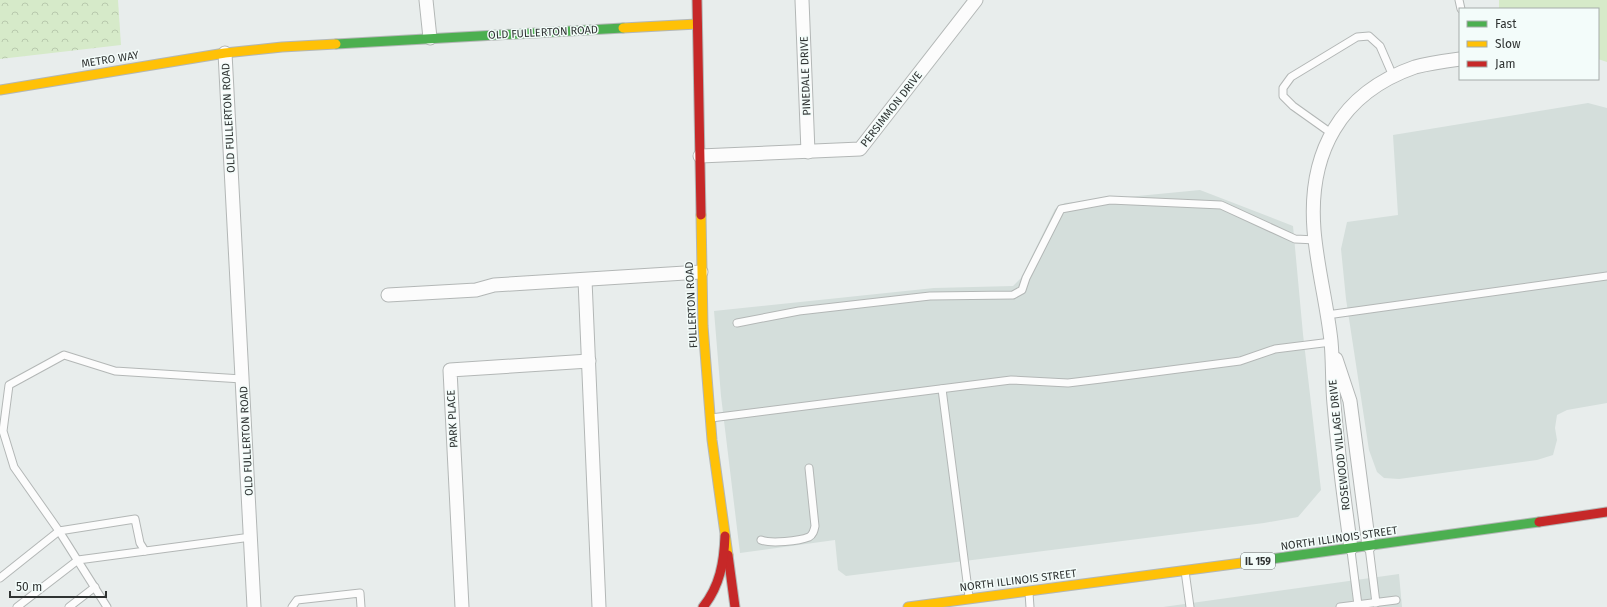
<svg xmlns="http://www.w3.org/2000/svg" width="1607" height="607" viewBox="0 0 1607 607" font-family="'Fira Sans',sans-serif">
<defs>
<pattern id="forest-crowns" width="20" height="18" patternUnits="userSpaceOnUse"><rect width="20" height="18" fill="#d6eac9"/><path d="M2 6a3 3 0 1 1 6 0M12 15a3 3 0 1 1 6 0" fill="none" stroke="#b8c9ad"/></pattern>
</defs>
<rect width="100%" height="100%" fill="#e8edec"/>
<!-- built -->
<g fill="#d4dedb">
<polygon points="1588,103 1607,108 1607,403 1567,410 1557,415 1555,428 1557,440 1553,455 1537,460 1399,479 1384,478 1377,472 1369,450 1346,299 1341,249 1347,222 1398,215 1393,135"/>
<polygon points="1200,190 1293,226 1303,334 1321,490 1298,517 1264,523 846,576 838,570 835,540 740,553 721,396 714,311 934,288 1013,286 1021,278 1055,209 1065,203"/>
<polygon points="1399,574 1402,607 1163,607"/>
</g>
<!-- green -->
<polygon fill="#d6eac9" points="1499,0 1607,0 1607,62 1598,59 1598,9 1499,9"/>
<!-- forest -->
<polygon fill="url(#forest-crowns)" points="0,0 118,0 121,45 0,59"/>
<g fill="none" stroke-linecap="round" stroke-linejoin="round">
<defs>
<g id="lane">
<polyline points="1459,0 1461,9"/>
<polyline points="1331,133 1293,106 1283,96 1283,88 1291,77 1357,37 1369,36 1380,46 1393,76"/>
<polyline points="1327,315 1607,276"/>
<polyline points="737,323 799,311 930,296 1013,295 1022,290 1026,278 1061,209 1110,200 1221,205 1295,239 1316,240"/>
<polyline points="942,389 969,597"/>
<polyline points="711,418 1011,380 1068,383 1101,379 1240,361 1275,349 1331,342"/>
<path d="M 761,540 C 771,544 799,541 809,537 C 813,535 814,531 815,526 L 809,468"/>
<polyline points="1369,547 1376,603"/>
<polyline points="1351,551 1358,605"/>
<polyline points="1185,571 1190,607"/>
<polyline points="0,578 59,531 135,519 140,543 145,551"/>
<polyline points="1029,593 1030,607"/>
<polyline points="17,607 78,560 251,537"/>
<polyline points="69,607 95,587"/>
<polyline points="107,607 59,531 14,467 3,431 9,385 64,355 115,371 242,379"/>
<polyline points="292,607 297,600 360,593 361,607"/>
<polyline points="1340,607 1396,600"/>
</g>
<g id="street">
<polyline points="426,0 430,38"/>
<polyline points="802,0 808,152"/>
<polyline points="225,53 254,607"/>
<polyline points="700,156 860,149 976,0"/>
<polyline points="585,280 599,607"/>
<polyline points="388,295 476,290 494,285 701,272"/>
<polyline points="1336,359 1350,401 1369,546"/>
<path d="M 1351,548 C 1344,500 1338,452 1334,404 C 1332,383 1333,362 1331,341 C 1327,304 1317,267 1314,230 C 1308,153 1340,93 1415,67 C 1430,63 1445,61 1460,59"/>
<polyline points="462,607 450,370 589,361"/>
</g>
<g id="fast">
<polyline points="336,44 623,28"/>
<polyline points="1249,562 1539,522"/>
</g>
<g id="slow">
<polyline points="623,28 697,24"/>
<polyline points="0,90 225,53 282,47 336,44"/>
<polyline points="701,215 703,326 712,440 728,555"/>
<polyline points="908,607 1249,562"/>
</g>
<g id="jam">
<polyline points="697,0 701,215"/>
<polyline points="1539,522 1607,512"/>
<polyline points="728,555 735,607"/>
<path d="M 703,607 C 720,586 724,562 725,536"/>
</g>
</defs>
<!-- lane casing -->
<use href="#lane" stroke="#b3b7b6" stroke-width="9"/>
<!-- street casing -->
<use href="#street" stroke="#b3b7b6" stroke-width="15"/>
<!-- fast casing -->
<use href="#fast" stroke="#b3b7b6" stroke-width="11"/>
<!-- slow casing -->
<use href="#slow" stroke="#b3b7b6" stroke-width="11"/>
<!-- jam casing -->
<use href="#jam" stroke="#b3b7b6" stroke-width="11"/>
<!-- lane -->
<use href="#lane" stroke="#fcfcfc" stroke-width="7"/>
<!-- street -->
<use href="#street" stroke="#fcfcfc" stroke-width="13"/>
<!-- fast -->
<use href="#fast" stroke="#4caf50" stroke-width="9"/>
<!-- slow -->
<use href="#slow" stroke="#ffc107" stroke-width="9"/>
<!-- jam -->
<use href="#jam" stroke="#c62828" stroke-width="9"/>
</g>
<g text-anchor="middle" stroke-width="3" stroke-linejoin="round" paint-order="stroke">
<!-- shield labels -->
<rect fill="#f3fcfa" stroke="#6a6f6e" stroke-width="1" x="1241" y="553" width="34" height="16" rx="3"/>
<g font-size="10" font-weight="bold" fill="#2f3332">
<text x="1258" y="565">IL 159</text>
</g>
<!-- street labels -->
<g font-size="11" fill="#2f3332" stroke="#f3fcfa">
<text transform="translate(543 32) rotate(-3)" y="4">OLD FULLERTON ROAD</text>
<text transform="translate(110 59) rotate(-9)" y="4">METRO WAY</text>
<text transform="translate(805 76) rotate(-92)" y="4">PINEDALE DRIVE</text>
<text transform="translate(891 109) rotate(-52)" y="4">PERSIMMON DRIVE</text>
<text transform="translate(228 118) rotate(-93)" y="4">OLD FULLERTON ROAD</text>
<text transform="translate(691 305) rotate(-93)" y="4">FULLERTON ROAD</text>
<text transform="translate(452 419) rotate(-93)" y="4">PARK PLACE</text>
<text transform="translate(246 441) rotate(-93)" y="4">OLD FULLERTON ROAD</text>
<text transform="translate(1339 445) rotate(-96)" y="4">ROSEWOOD VILLAGE DRIVE</text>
<text transform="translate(1339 538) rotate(-8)" y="4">NORTH ILLINOIS STREET</text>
<text transform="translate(1018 580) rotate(-7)" y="4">NORTH ILLINOIS STREET</text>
</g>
</g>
<!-- legend -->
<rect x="1459" y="8" width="140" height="72" fill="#f3fcfa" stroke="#a5acaa"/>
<rect x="1467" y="21" width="20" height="6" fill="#4caf50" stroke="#a5acaa"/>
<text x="1495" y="28" font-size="12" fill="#2f3332">Fast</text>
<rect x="1467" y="41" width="20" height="6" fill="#ffc107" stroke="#a5acaa"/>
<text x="1495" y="48" font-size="12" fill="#2f3332">Slow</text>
<rect x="1467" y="61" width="20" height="6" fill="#c62828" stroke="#a5acaa"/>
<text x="1495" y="68" font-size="12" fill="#2f3332">Jam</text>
<!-- scale -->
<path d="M10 591v6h96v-6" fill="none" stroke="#2f3332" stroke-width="2"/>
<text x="16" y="591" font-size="12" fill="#2f3332" stroke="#f3fcfa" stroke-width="3" paint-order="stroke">50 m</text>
</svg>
